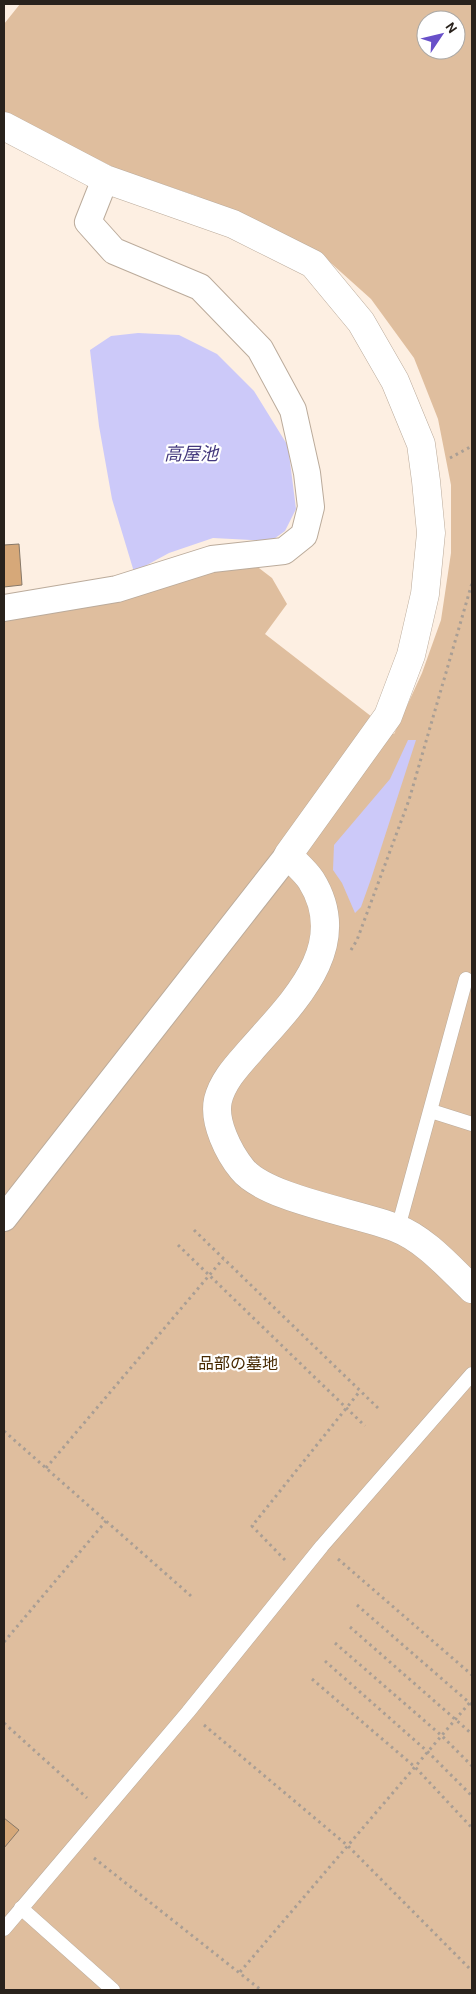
<svg xmlns="http://www.w3.org/2000/svg" width="476" height="1994" viewBox="0 0 476 1994" font-family="Karla,'Noto Sans JP',sans-serif">
<rect width="100%" height="100%" fill="#fdefe2"/>
<!-- green -->
<path fill="#dfbe9e" fill-rule="evenodd" d="M 20,4 L 472,4 L 472,1990 L 4,1990 L 4,620 L 98,601 L 130,599 L 214,566 L 255,565 L 272,578 L 287,604 L 265,634 L 394,734 L 422,673 L 441,620 L 451,553 L 451,485 L 438,419 L 414,358 L 371,299 L 323,256 L 197,196 L 115,168 L 4,112 L 4,24 ZM 426,20 L 456,20 L 456,50 L 426,50 Z"/>
<!-- water -->
<g fill="#ccc9f9">
<polygon points="138,333 179,335 217,354 254,391 288,446 296,509 285,531 271,541 213,538 169,553 134,572 112,499 99,426 90,350 111,336"/>
<polygon points="408,740 416,740 371,879 361,907 355,913 342,883 333,870 334,845 390,779"/>
</g>
<!-- building -->
<g fill="#d6a879" stroke="#877868">
<polygon points="19,544 22,585 4,587 4,545"/>
<polygon points="4,1818 19,1830 4,1848"/>
</g>
<g fill="none" stroke-linecap="round" stroke-linejoin="round">
<defs>
<g id="service">
<polyline points="431,1111 472,1124"/>
<polyline points="398,1228 466,979"/>
<polyline points="21,1908 113,1990"/>
<polyline points="4,1929 188,1712 322,1546 472,1374"/>
</g>
<g id="minor">
<polyline points="4,608 117,589 212,559 284,551 304,535 311,507 307,473 293,410 260,349 200,287 114,251 88,222 105,179"/>
<polyline points="4,1218 288,855"/>
</g>
<path id="tertiary" d="M 4,126 L 105,179 L 233,224 L 313,264 L 361,322 L 395,381 L 421,444 L 426,481 L 431,533 L 425,594 L 411,655 L 388,716 L 288,855 C 295,863 305,871 311,880 C 353,947 292,1003 251,1050 C 238,1065 223,1080 218,1100 C 213,1122 229,1153 242,1169 C 266,1199 358,1213 396,1228 C 425,1239 450,1268 472,1289"/>
</defs>
<!-- service casing -->
<use href="#service" stroke="#bbab9b" stroke-width="15"/>
<!-- minor casing -->
<use href="#minor" stroke="#bbab9b" stroke-width="28"/>
<!-- tertiary casing -->
<use href="#tertiary" stroke="#bbab9b" stroke-width="29"/>
<!-- path -->
<g stroke="#a99e94" stroke-width="3" stroke-dasharray="2.5 4" stroke-linecap="butt">
<polyline points="450,458 472,446"/>
<polyline points="351,950 357,940 409,800 472,583"/>
<polyline points="194,1230 379,1409"/>
<polyline points="178,1245 365,1426"/>
<polyline points="4,1431 191,1596"/>
<polyline points="46,1468 223,1259"/>
<polyline points="338,1559 472,1675"/>
<polyline points="285,1560 252,1526 360,1391"/>
<polyline points="357,1605 472,1705"/>
<polyline points="350,1627 472,1734"/>
<polyline points="4,1642 106,1521"/>
<polyline points="335,1643 442,1736 472,1766"/>
<polyline points="325,1661 428,1752 472,1796"/>
<polyline points="312,1679 415,1767 472,1828"/>
<polyline points="4,1723 87,1798"/>
<polyline points="204,1725 348,1846 472,1971"/>
<polyline points="94,1858 261,1990"/>
<polyline points="240,1972 472,1700"/>
</g>
<!-- service -->
<use href="#service" stroke="#fff" stroke-width="14"/>
<!-- minor -->
<use href="#minor" stroke="#fff" stroke-width="26"/>
<!-- tertiary -->
<use href="#tertiary" stroke="#fff" stroke-width="28"/>
</g>
<g text-anchor="middle" stroke-width="4.5" stroke-linejoin="round" paint-order="stroke">
<!-- park labels -->
<g font-size="16" fill="#472901" stroke="#fff">
<text x="238" y="1369">品部の墓地</text>
</g>
<!-- water labels -->
<g font-size="18" font-style="italic" fill="#43387d" stroke="#fff">
<text x="191" y="460">高屋池</text>
</g>
</g>
<!-- border -->
<rect width="476" height="1994" fill="none" stroke="#29221c" stroke-width="10"/>
<!-- north arrow -->
<g transform="translate(441 35) rotate(55)"><circle r="24" fill="#ffffff" stroke="#a9a7a4"/>
<path d="M0-4L9 19L0 12L-9 19Z" fill="#6850c9"/>
<text y="-8" font-size="14" font-weight="bold" text-anchor="middle" fill="#29221c">N</text>
</g>
</svg>
